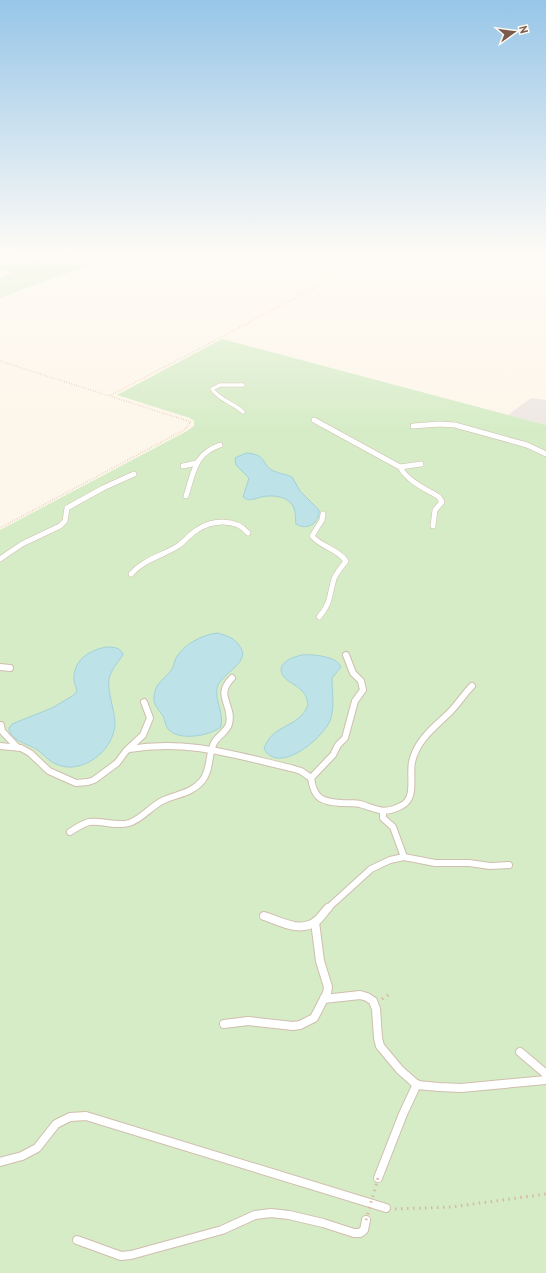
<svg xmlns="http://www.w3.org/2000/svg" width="546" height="1273" viewBox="0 0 546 1273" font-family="'PT Sans',sans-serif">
<rect width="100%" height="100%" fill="#fdf6ea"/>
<!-- industrial -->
<polygon fill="#eee8e3" points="531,398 546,400 546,425 508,415"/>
<!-- green -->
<g fill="#d6ecc7">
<polygon points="0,251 128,251 0,298 0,278 12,273 0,268"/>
<polygon points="222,339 546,425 546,1273 0,1273 0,530 187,431 194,426 194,421 190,418 117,395"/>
</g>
<!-- water -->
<g fill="#bde2e8" stroke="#a3d1da">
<path d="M 246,453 C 268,454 261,466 274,471 C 280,474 286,474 292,477 L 300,491 L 319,510 C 320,523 307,531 296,524 C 295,519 296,511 293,506 C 286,495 271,495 261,497 C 254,499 249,502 243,497 L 249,478 L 236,465 L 235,458 Z"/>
<path d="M 217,633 C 225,635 233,637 238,644 C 255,662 220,673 217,688 C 215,701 224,713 221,727 C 209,736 180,741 169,730 C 165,726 165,720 163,716 C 159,710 153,705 154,697 C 154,684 165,679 172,669 C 174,666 174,662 176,658 C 184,644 202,635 217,633 Z"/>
<path d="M 106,647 C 113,647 121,647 123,655 C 118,662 111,670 109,679 C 107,692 115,710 115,724 C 114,751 81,776 56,764 C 48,761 43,753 36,749 C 28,744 9,740 9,728 L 12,724 L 52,708 L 74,695 L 77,691 C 76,686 73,681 74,675 C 76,658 91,650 106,647 Z"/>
<path d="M 302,655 C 312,654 337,656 341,667 L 332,678 C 332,692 335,707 330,721 C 322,739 279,775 264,749 C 272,723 299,729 308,705 C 307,700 306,694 302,691 C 297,685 289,683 284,677 C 274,664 292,657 302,655 Z"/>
</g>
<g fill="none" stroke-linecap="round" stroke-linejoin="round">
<defs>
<path id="lane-far3" d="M 243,385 L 220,385 L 212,389 C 219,400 234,403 243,412"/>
<g id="lane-far2">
<path d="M 314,420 L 400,467 C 407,481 426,489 439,497 L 442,502 L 435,510 L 433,526"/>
<polyline points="413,426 439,424 455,425 527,445 546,454"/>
<polyline points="183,466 196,463"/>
<polyline points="400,467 421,464"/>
<path d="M 186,496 C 194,472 194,454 220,445"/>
<polyline points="0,559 22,544 60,526 65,521 67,508 103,488 134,474"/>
<path d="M 131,574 C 144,559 162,556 178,546 C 185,541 190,534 197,530 C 212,520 236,518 248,533"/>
<path d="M 319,617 C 331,604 329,595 334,579 C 336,573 342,567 346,561 C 338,549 321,547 312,536 L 322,520 L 323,514"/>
</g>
<g id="lane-far1">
<path d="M 346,655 L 353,673 L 361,681 L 363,690 L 355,701 L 345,738 L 338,745 L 333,755 L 311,778 C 314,799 322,802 342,803 C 348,803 355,803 360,804 C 377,809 383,815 401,806 C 417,799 409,776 412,762 C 417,739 435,727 450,712 C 458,704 464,694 472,686"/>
<polyline points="0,667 10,668"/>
<polyline points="1,725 2,731 17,747"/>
<polyline points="0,746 21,748 30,753 49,771 76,783 88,782 94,780 117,763 126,751 143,735 150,718 144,702"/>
<path d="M 129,749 C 188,739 234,755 291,768 L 301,771 L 311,778"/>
<polyline points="383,812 383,818 393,827 404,857"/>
<path d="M 70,832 C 76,828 82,824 89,822 C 102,820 116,827 129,823 C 142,819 150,807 162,801 C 176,794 191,794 202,781 C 211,770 208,755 214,743 C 217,736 227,732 229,724 C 234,705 214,696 232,678"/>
<polyline points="327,909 371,869 390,860 404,857 435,863 469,863 490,866 509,865"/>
</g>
<g id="lane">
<path d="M 264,916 C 280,921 299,933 315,922 C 320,919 324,912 328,908"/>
<polyline points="324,999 360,995 367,997 373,1001 376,1009 378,1038 380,1046 400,1070 417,1085 439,1087 461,1088 546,1080"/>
<polyline points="224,1024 248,1021 293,1026 300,1025 314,1018 327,993 328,987 320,961 315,922"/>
<polyline points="520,1052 546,1074"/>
<polyline points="0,1162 22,1156 37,1148 56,1124 70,1117 86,1116 386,1208"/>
<polyline points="378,1178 403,1114 417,1084"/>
<polyline points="77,1240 121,1256 131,1255 222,1230 255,1215 271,1213 289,1215 323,1223 354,1233 360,1233 364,1230 366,1220"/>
</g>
</defs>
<!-- lane-far3 casing -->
<use href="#lane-far3" stroke="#d0beae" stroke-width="4.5"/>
<!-- lane-far2 casing -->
<use href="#lane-far2" stroke="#d0beae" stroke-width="6"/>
<!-- lane-far1 casing -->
<use href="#lane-far1" stroke="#d0beae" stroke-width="8"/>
<!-- lane casing -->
<use href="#lane" stroke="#d0beae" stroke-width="10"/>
<!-- path-far1 -->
<g stroke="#d9b8a3" stroke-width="1.5" stroke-dasharray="0.5 2" stroke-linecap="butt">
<polyline points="0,255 41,263"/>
<polyline points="0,264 18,251"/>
<polyline points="0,279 79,251"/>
<polyline points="0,361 191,422 184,430 0,528"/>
<polyline points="111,395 385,251"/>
</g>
<!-- path -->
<g stroke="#d9b8a3" stroke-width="3" stroke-dasharray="1.5 4.5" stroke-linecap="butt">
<polyline points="382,999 390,994"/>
<polyline points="395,1209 452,1207 546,1194"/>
</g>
<!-- lane-far3 -->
<use href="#lane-far3" stroke="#fff" stroke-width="3.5"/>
<!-- lane-far2 -->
<use href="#lane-far2" stroke="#fff" stroke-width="5"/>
<!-- lane-far1 -->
<use href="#lane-far1" stroke="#fff" stroke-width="6"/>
<!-- lane -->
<use href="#lane" stroke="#fff" stroke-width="8"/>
<!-- path-bridge -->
<polyline stroke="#d9b8a3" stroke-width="3" stroke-dasharray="1.5 4.5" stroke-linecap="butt" points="366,1220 378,1178"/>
</g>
<!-- sky -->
<linearGradient id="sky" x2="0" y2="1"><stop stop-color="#97c6e8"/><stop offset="0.59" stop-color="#fefbf6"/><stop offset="1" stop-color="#fefbf6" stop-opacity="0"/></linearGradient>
<rect width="546" height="429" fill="url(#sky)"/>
<!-- north arrow -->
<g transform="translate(514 32) rotate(76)" stroke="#fffaf1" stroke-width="3" paint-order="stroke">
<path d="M0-3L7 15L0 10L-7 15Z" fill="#795c4c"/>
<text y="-6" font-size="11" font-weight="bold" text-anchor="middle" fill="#795c4c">N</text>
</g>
</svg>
